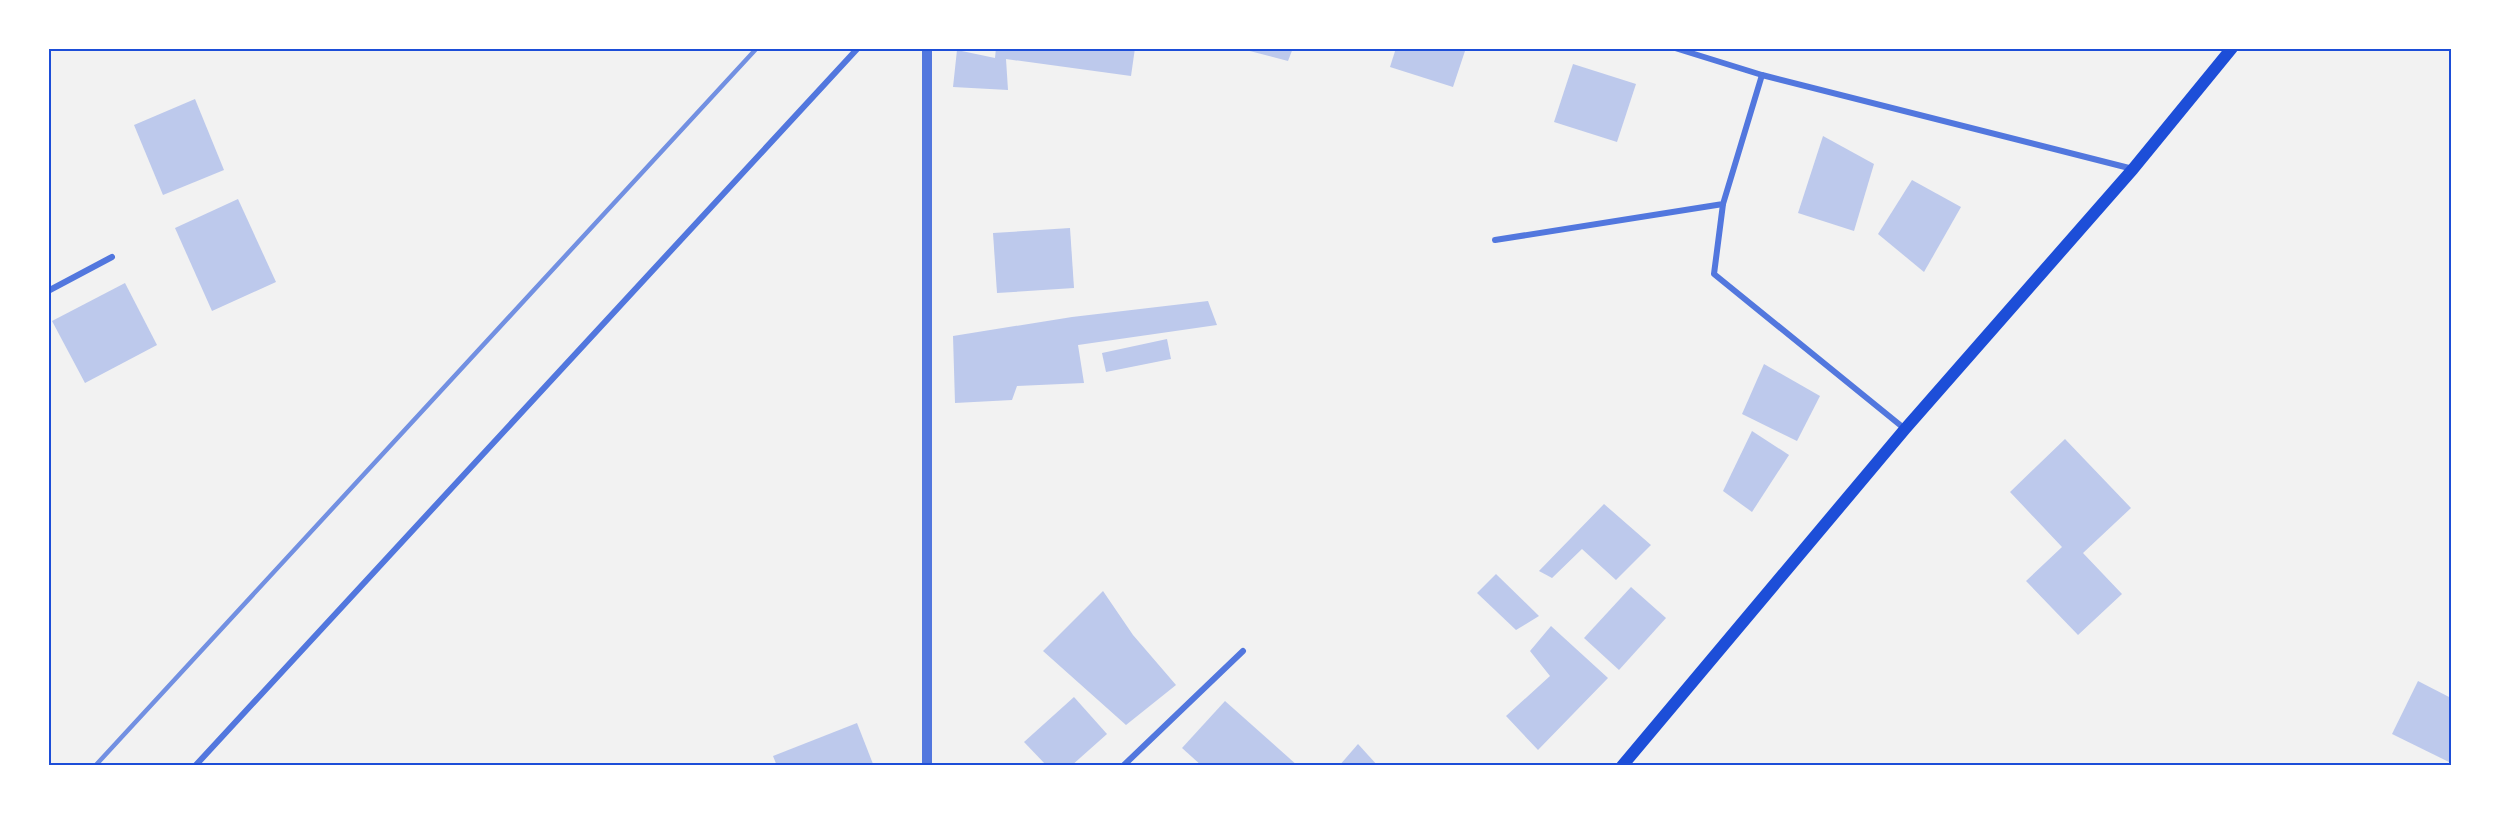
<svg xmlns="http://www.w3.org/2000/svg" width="2499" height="814" viewBox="0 0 2499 814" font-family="'PT Sans Narrow',sans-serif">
<rect width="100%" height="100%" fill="#f2f2f2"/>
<!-- building -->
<g fill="#bdc9ec">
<polygon points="996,48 1135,48 1131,76 1006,59 1008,90 953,87 957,50 995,58"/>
<polygon points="1238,48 1293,48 1288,61"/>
<polygon points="1396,48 1466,48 1453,87 1390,67"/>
<polygon points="1573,64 1636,84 1617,142 1554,122"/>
<polygon points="195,99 224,170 163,195 134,125"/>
<polygon points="1823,136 1874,164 1854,231 1798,213"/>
<polygon points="1912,180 1961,207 1924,272 1878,234"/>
<polygon points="238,199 276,282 212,311 175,228"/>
<polygon points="1070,228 1074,288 997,293 993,233"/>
<polygon points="125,283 157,345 85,383 52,321"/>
<polygon points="1208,301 1217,325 1078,345 1084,383 1017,386 1012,400 955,403 953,336 1072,317"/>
<polygon points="1167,339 1171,359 1106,372 1102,353"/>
<polygon points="1764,364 1820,396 1797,441 1742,414"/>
<polygon points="1752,431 1789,455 1752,512 1723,491"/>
<polygon points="2065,439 2131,508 2083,553 2122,594 2078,635 2026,581 2062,547 2010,492"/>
<polygon points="1604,504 1651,545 1616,580 1582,549 1552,578 1539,571"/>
<polygon points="1496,574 1539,616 1516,630 1477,593"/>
<polygon points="1631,587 1666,618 1619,670 1584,638"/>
<polygon points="1103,591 1133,635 1176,685 1126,725 1043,651"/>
<polygon points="1551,626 1608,678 1538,750 1506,716 1550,676 1530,651"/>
<polygon points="2418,681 2451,698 2451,763 2392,734"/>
<polygon points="1074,697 1107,734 1071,766 1047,766 1024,742"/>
<polygon points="1225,701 1298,766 1202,766 1182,748"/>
<polygon points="857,723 873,764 777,766 773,756"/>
<polygon points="1358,744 1378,766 1339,766"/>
</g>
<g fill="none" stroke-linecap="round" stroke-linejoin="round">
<!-- minor -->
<g stroke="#5277de" stroke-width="6">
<polyline points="1675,48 1762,75 2133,169"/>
<polyline points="1723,204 1714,274 1905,429"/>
<polyline points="1495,240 1723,204 1762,75"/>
<polyline points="48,291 112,257"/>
<polyline points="195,766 858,48"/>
<polyline points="1123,766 1243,651"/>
</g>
<!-- tertiary -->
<polyline stroke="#5277de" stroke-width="10" points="927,766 927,48"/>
<!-- secondary -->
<polyline stroke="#1d4ed8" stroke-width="12" points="1622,766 1905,429 2133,169 2232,48"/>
<!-- rail -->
<polyline stroke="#7290e2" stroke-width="4.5" points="95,766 757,48"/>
</g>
<!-- border -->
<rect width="2499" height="814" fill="none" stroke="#ffffff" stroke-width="99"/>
<rect x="50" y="50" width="2400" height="714" fill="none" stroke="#1d4ed8" stroke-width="2"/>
</svg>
